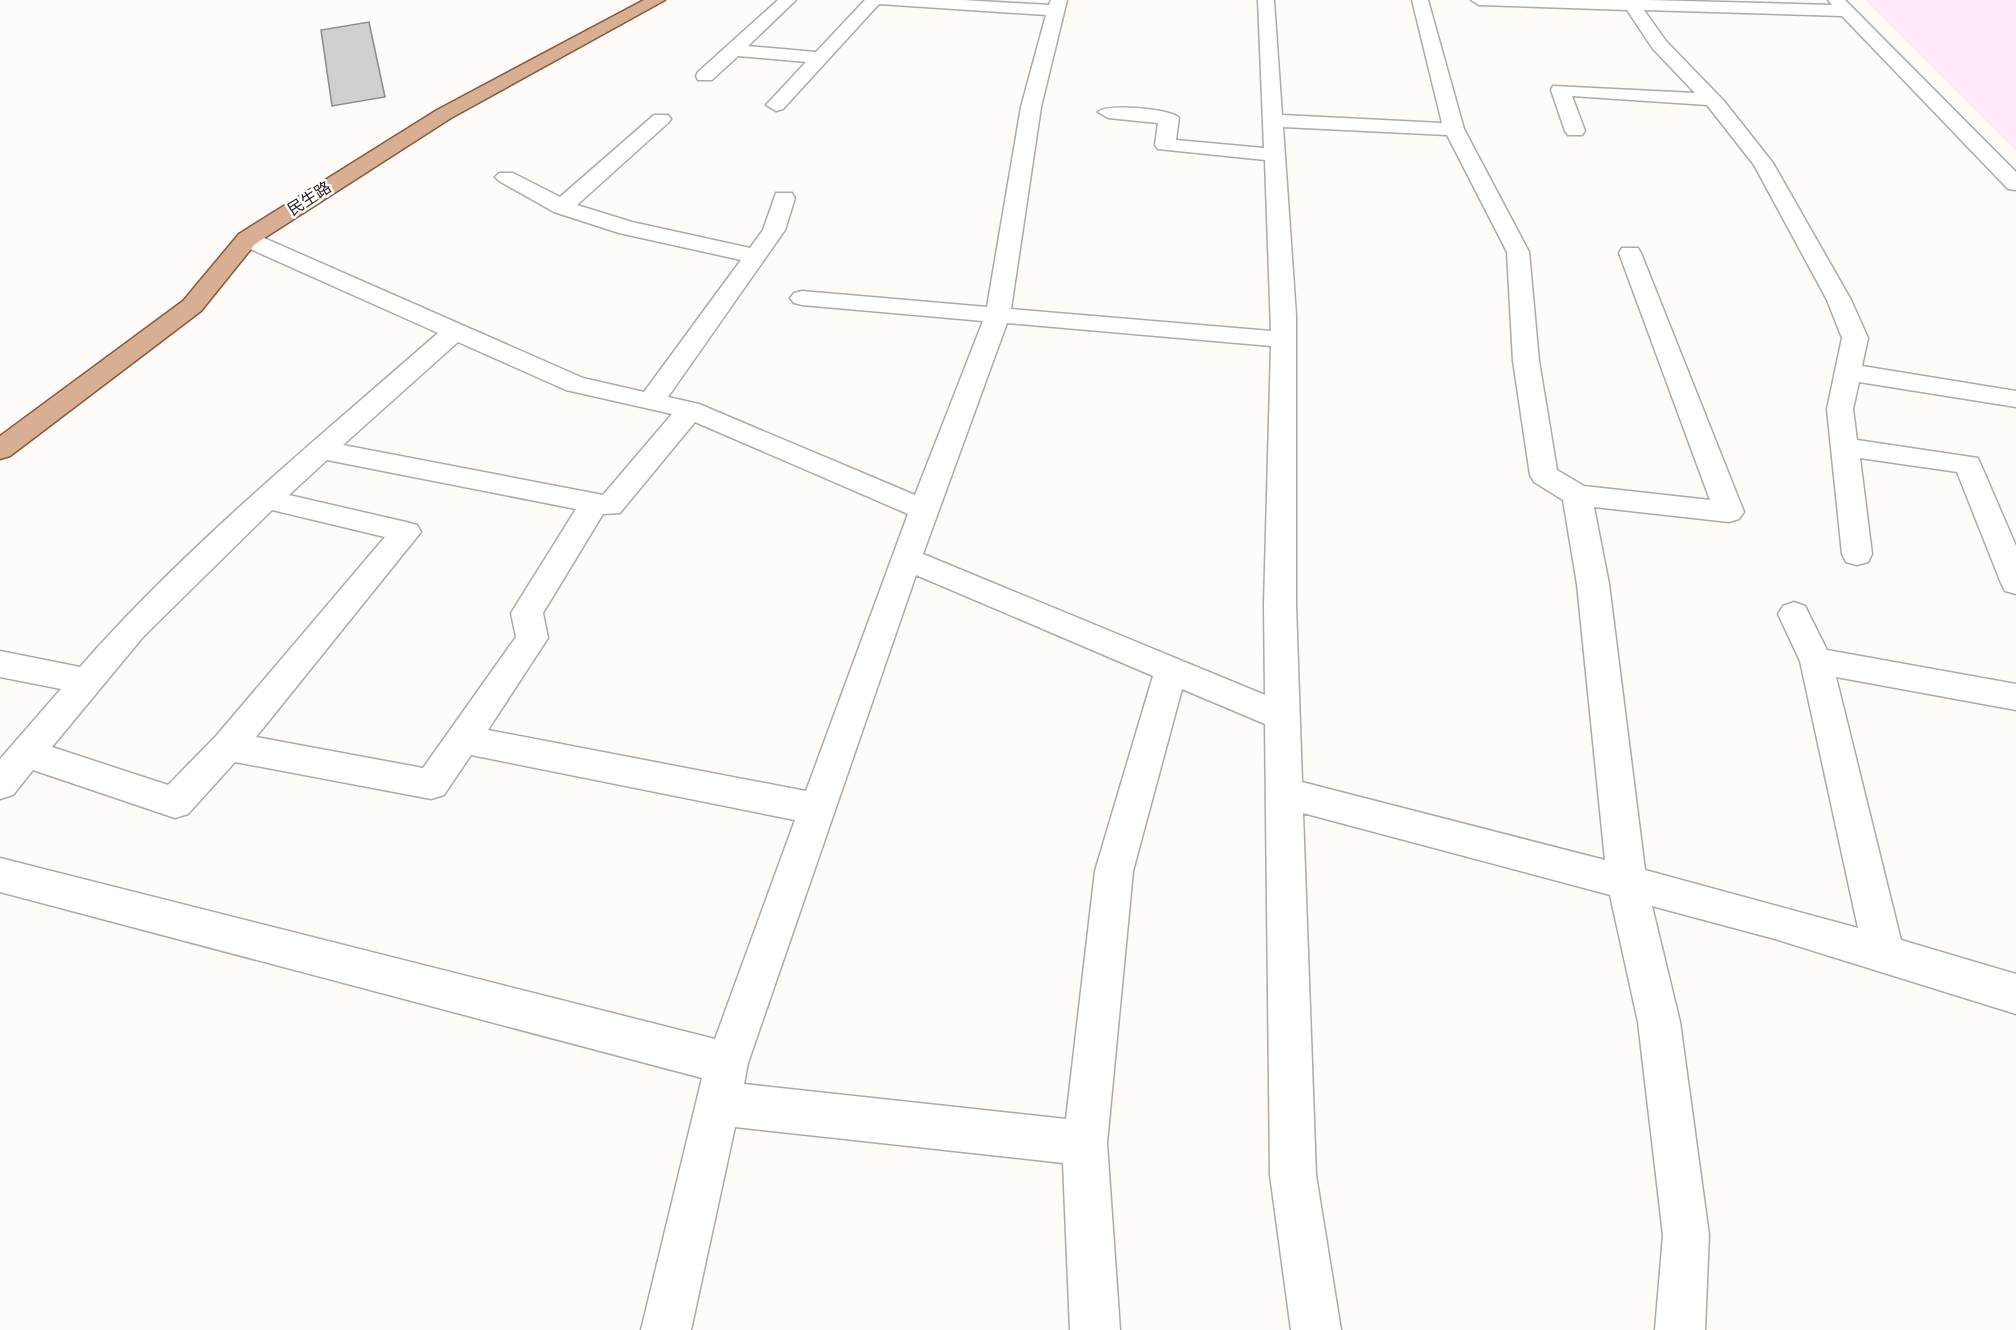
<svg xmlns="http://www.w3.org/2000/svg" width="2016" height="1330" viewBox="0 0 2016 1330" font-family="Quicksand,'Noto Sans SC',sans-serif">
<rect width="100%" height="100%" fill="#fefbf9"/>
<!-- commercial -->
<polygon fill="#ffeafa" points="1865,0 2016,0 2016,151"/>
<!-- building -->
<polygon fill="#d2cfcd" stroke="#8d8a89" stroke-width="1.5" points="369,22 385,97 332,106 321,30"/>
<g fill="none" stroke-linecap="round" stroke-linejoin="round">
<defs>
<g id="minor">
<path d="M 778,0 L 796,0 L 748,46 L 816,52 L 865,0 L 963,0 L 1049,5 L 1051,0 L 1067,0 L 1041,107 L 1011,309 L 1271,331 L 1265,160 L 1158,149 L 1155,145 L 1158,123 L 1108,118 L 1098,112 C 1105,103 1173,109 1179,118 L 1176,140 L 1264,148 L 1258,0 L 1274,0 L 1282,115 L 1442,123 L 1412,0 L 1428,0 L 1464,129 L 1529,252 L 1539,361 L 1557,470 L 1584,486 L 1710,500 L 1619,253 L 1622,248 L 1638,248 L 1641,253 L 1744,512 L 1739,519 L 1729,522 L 1594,507 L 1609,584 L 1645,870 L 1858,928 L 1800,661 L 1778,614 L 1783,606 L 1794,602 L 1805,606 L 1827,650 L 2016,684 L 2016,710 L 1836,677 L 1901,940 L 2016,974 L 2016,1014 L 1775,939 L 1652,906 L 1680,1022 L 1709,1235 L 1705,1330 L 1655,1330 L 1663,1235 L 1638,1022 L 1610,895 L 1303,813 L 1316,1175 L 1341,1330 L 1291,1330 L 1270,1175 L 1265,724 L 1182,689 L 1133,871 L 1107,1143 L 1120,1330 L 1070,1330 L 1063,1163 L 735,1127 L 691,1330 L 641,1330 L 702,1078 L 0,892 L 0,858 L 715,1039 L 795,820 L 471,755 L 444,795 L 431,799 L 235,762 L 188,814 L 175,818 L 33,770 L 13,795 L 0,799 L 0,759 L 61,689 L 0,677 L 0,651 L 80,667 C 188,544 316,440 438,333 L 239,244 L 236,239 L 239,234 L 255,234 L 583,378 L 644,392 L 741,260 L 619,233 L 554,212 L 499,181 L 495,177 L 499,173 L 513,173 L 560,197 L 654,115 L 668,115 L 671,119 L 668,123 L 577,205 L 632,222 L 750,248 L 763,230 L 776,193 L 792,193 L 795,198 L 785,230 L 668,397 L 699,404 L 915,495 L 983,321 L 802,305 L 794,303 L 790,298 L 794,293 L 802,291 L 987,307 L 1021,107 L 1046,15 L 879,4 L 783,109 L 776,111 L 766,105 L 806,62 L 738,56 L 712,80 L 698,80 L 696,76 L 698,72 ZM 1283,127 L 1447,135 L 1507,252 L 1513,361 L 1530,475 L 1534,482 L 1563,500 L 1577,584 L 1605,860 L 1302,782 L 1296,605 L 1296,315 ZM 1007,323 L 1271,346 L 1264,605 L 1265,695 L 923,554 ZM 458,342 L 566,390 L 672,414 L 603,495 L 343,445 ZM 695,422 L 908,514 L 806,791 L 488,730 L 548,638 L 543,613 L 603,514 L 620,513 ZM 327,460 L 576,509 L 511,613 L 516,637 L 423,768 L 256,737 L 421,532 L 417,525 L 406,522 L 289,495 ZM 272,510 L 385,537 L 216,736 L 168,785 L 52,747 L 143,637 ZM 916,575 L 1153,676 L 1095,871 L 1066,1119 L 744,1084 L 748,1063 Z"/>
<polygon points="1471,0 1648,0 1832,5 1828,0 1845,0 2016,172 2016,190 2008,189 1842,16 1644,10 1666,41 1724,101 1773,163 1851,300 1868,338 1862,366 2016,391 2016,407 1859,382 1853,409 1857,440 1978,458 2016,546 2016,594 2005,591 2001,583 1957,472 1860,458 1872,554 1868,562 1857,565 1846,562 1842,554 1827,409 1842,338 1827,300 1754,165 1707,105 1572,96 1585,131 1582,135 1568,135 1565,131 1551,90 1553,86 1695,93 1653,49 1627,10 1479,5"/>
</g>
<polygon id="major" points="644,0 665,0 451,118 255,244 201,311 10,456 0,459 0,436 183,301 239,234 437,110"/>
</defs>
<!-- minor casing -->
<use href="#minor" stroke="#adaaa8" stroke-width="3"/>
<!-- major casing -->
<use href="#major" stroke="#875a3b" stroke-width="3"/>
<!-- minor -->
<use href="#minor" fill="#fff" fill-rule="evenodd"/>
<!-- major -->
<use href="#major" fill="#d8af92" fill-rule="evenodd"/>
</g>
<g text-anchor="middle" stroke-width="5" stroke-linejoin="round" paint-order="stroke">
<!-- far-street labels -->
<g font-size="16" fill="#211f1f" stroke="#fefbf9">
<text transform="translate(309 198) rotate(-33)" y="6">民生路</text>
</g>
</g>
</svg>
